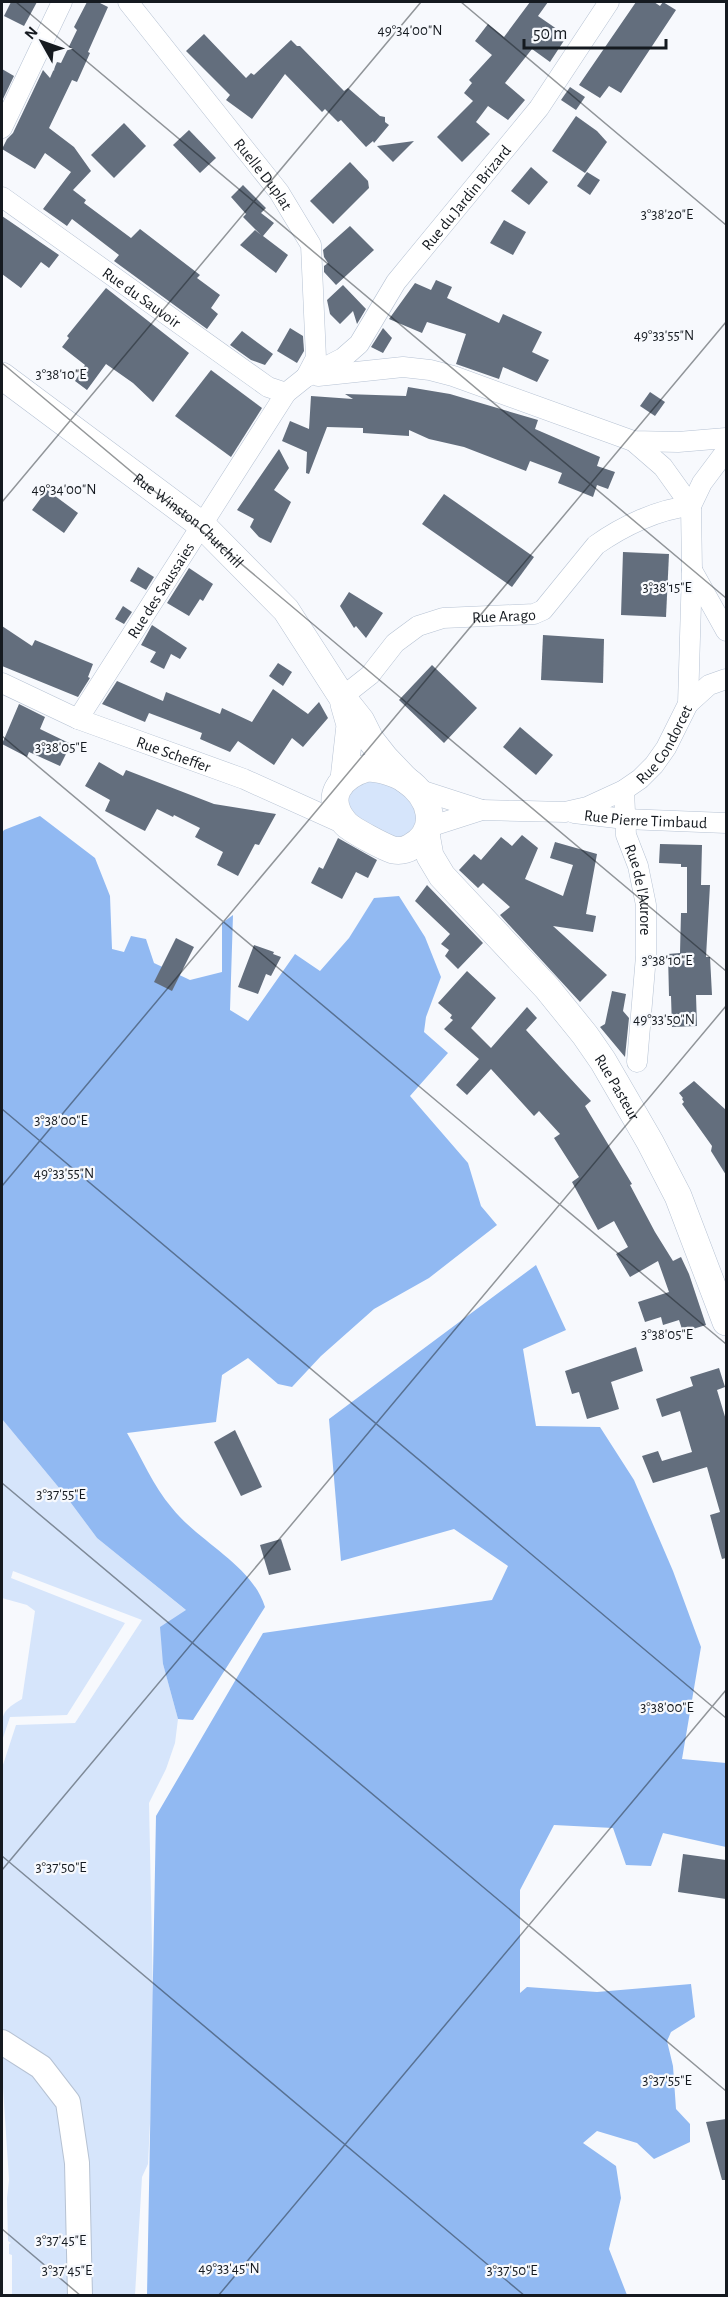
<svg xmlns="http://www.w3.org/2000/svg" width="728" height="2297" viewBox="0 0 728 2297" font-family="'Alegreya Sans',sans-serif">
<rect width="100%" height="100%" fill="#f7f9fd"/>
<!-- green -->
<g fill="#d6e5fb">
<polygon points="365,775 404,790 424,818 403,842 348,816 346,806 352,783"/>
<path d="M 2,1419 L 65,1495 L 97,1538 L 187,1611 L 163,1664 L 178,1719 L 175,1743 L 166,1769 L 149,1803 L 154,2041 L 148,2164 L 142,2177 L 135,2295 L 12,2295 L 12,2255 L 9,2254 L 9,2244 L 11,2243 L 8,2241 L 7,2198 L 9,2180 L 2,2072 L 2,1768 L 16,1725 L 75,1723 L 142,1620 L 13,1571 L 11,1578 L 125,1623 L 67,1715 L 10,1717 L 2,1741 C 2,1714 0,1712 22,1699 L 35,1611 L 27,1605 L 2,1598 Z"/>
</g>
<!-- forest -->
<g fill="#91b9f2">
<path d="M 40,816 L 95,858 L 110,896 L 112,949 L 124,952 L 131,936 L 146,939 L 154,963 L 190,980 L 222,972 L 222,923 L 233,915 L 230,1010 L 248,1021 L 295,954 L 320,971 L 349,938 L 374,898 L 399,896 L 425,937 L 441,977 L 426,1017 L 424,1032 L 448,1053 L 410,1096 L 468,1163 L 481,1206 L 497,1225 L 429,1278 L 374,1309 L 321,1356 L 292,1387 L 278,1384 L 248,1358 L 222,1375 L 216,1422 L 127,1433 C 142,1458 153,1486 172,1508 C 200,1543 252,1565 265,1607 L 193,1720 L 178,1719 L 163,1664 L 160,1627 L 186,1610 L 97,1538 L 65,1495 L 2,1419 L 2,833 L 4,830 Z"/>
<polygon points="536,1265 566,1330 523,1349 536,1426 600,1427 634,1480 673,1571 701,1647 682,1759 726,1763 726,1847 663,1833 651,1866 626,1865 613,1828 554,1825 520,1890 520,1993 527,1987 597,1992 691,1984 695,2017 671,2032 667,2041 673,2066 676,2109 690,2124 690,2142 654,2159 637,2143 597,2131 583,2143 616,2166 621,2198 609,2249 627,2295 147,2295 156,1816 263,1633 492,1600 508,1566 454,1529 341,1561 329,1419"/>
</g>
<!-- building -->
<g fill="#636e7d">
<polygon points="11,2 37,2 24,26 4,16"/>
<polygon points="87,2 98,2 108,7 88,52 90,53 77,82 72,80 49,128 74,147 91,171 73,190 86,200 84,203 131,238 140,229 200,275 197,278 220,295 211,308 218,314 207,329 114,261 119,255 72,219 67,226 43,209 71,172 45,153 35,169 2,149 7,139 13,133 43,70 50,78 57,62 61,63 77,30 74,27"/>
<polygon points="530,2 548,2 538,16 567,36 550,62 532,49 505,83 525,100 508,120 488,106 476,122 490,134 462,162 437,137 473,101 464,93 472,83 469,80 492,55 475,41 488,24 504,37"/>
<polygon points="636,2 654,2 660,6 663,2 676,10 621,93 609,86 600,98 579,85"/>
<polygon points="204,34 246,78 251,73 254,75 291,40 297,46 300,46 344,91 348,88 380,116 385,117 385,122 389,125 374,143 373,141 366,147 341,120 338,122 325,109 322,112 285,74 252,119 226,100 230,95 186,51"/>
<polygon points="2,69 14,76 2,101"/>
<polygon points="570,87 585,97 576,110 561,100"/>
<polygon points="576,116 597,131 607,142 585,173 552,151"/>
<polygon points="124,123 146,146 114,178 91,155"/>
<polygon points="189,130 216,158 200,173 173,145"/>
<polygon points="414,141 393,162 377,146"/>
<polygon points="350,162 368,181 369,188 333,224 310,201"/>
<polygon points="531,167 548,182 529,205 511,191"/>
<polygon points="587,172 600,180 590,195 577,186"/>
<polygon points="243,185 266,208 261,213 274,223 263,236 288,255 276,273 240,245 255,230 261,235 243,217 246,214 231,197"/>
<polygon points="2,216 59,255 49,268 41,262 21,288 2,274"/>
<polygon points="504,220 526,232 513,255 490,243"/>
<polygon points="350,226 374,250 336,285 324,272 324,266 328,263 324,257 323,250"/>
<polygon points="436,280 452,287 447,298 499,323 503,314 542,332 532,352 549,360 537,382 503,367 499,379 456,364 466,334 427,322 422,333 389,319 415,283 431,290"/>
<polygon points="343,285 366,309 357,324 353,311 340,324 330,314 327,300"/>
<polygon points="106,288 189,353 153,402 133,383 106,364 87,390 75,381 85,365 62,347 69,338 67,336"/>
<polygon points="290,328 303,336 304,351 297,363 277,351"/>
<polygon points="383,328 392,338 383,353 371,347"/>
<polygon points="242,331 273,354 265,365 251,360 230,345"/>
<polygon points="211,370 262,408 231,457 175,416"/>
<polygon points="408,387 450,394 538,420 535,429 600,457 597,466 615,472 608,489 597,485 593,497 558,483 562,473 530,461 526,471 464,447 429,439 409,430 409,436 363,433 363,428 327,427 309,474 306,473 307,452 282,441 290,421 309,429 311,396 353,399 345,394 406,396"/>
<polygon points="650,392 665,402 655,416 640,406"/>
<polygon points="279,449 289,468 274,490 291,502 271,543 259,537 250,527 254,519 237,510"/>
<polygon points="47,490 78,513 64,533 32,510"/>
<polygon points="444,494 534,557 512,587 422,524"/>
<polygon points="623,552 669,554 666,617 621,615"/>
<polygon points="138,567 154,577 146,590 130,581"/>
<polygon points="189,568 213,584 203,601 200,599 189,616 167,603"/>
<polygon points="349,592 383,613 366,638 356,626 354,628 340,606"/>
<polygon points="123,606 132,612 124,624 115,619"/>
<polygon points="152,625 187,648 180,659 171,654 164,669 150,662 156,652 141,645"/>
<polygon points="2,626 32,646 35,640 93,664 88,677 90,678 78,697 2,666"/>
<polygon points="543,635 604,639 603,683 541,680"/>
<polygon points="278,663 292,672 283,686 269,676"/>
<polygon points="432,665 477,708 444,743 399,700"/>
<polygon points="117,681 163,701 166,692 220,714 222,708 252,722 273,689 308,714 319,702 328,718 303,747 292,738 274,765 238,741 230,752 200,739 202,733 149,713 145,722 102,704"/>
<polygon points="19,704 45,717 40,729 71,744 60,766 29,752 27,757 2,744"/>
<polygon points="520,727 553,755 536,775 503,747"/>
<polygon points="99,762 123,776 126,770 214,804 276,814 259,845 255,844 238,876 217,865 223,852 195,837 200,828 174,815 173,817 157,809 145,831 105,811 110,800 85,786"/>
<polygon points="522,835 538,848 525,879 563,896 573,865 550,858 555,842 597,854 586,914 596,916 593,932 553,926 607,975 580,1002 500,915 510,907 483,883 478,888 459,870 474,854 481,860 501,837 512,846"/>
<polygon points="338,838 377,860 368,878 356,872 342,899 311,883 319,867 323,869"/>
<polygon points="660,844 702,845 701,885 710,885 706,957 710,957 712,995 696,995 697,1026 672,1027 671,996 669,996 668,954 680,953 681,913 687,913 687,867 681,867 681,864 659,863"/>
<polygon points="427,885 483,943 458,969 445,956 449,950 441,944 450,934 415,901"/>
<polygon points="176,938 194,947 172,991 154,982"/>
<polygon points="254,945 274,952 273,954 281,957 271,976 266,974 258,994 238,987"/>
<polygon points="467,971 496,998 471,1028 491,1048 527,1007 537,1018 526,1030 591,1101 585,1106 632,1184 630,1185 655,1232 673,1261 681,1257 689,1274 706,1325 683,1332 679,1320 663,1325 661,1317 645,1322 638,1302 669,1292 658,1261 630,1277 616,1254 628,1247 614,1221 598,1230 572,1182 579,1177 554,1138 560,1134 539,1111 534,1116 491,1069 467,1095 456,1085 479,1059 444,1029 453,1020 450,1018 452,1015 438,1003"/>
<polygon points="612,991 626,994 623,1011 629,1018 625,1057 600,1027 605,1024"/>
<polygon points="694,1081 726,1110 726,1175 711,1151 712,1146 682,1104 684,1102 682,1099 683,1098 679,1093"/>
<polygon points="636,1347 643,1371 611,1382 619,1409 587,1419 579,1392 572,1394 565,1371"/>
<polygon points="719,1368 725,1387 717,1390 726,1420 726,1558 722,1559 710,1515 720,1512 707,1467 653,1483 642,1456 658,1451 662,1461 692,1452 680,1411 662,1417 656,1399 693,1386 690,1377"/>
<polygon points="235,1430 262,1487 241,1496 214,1442"/>
<polygon points="281,1539 291,1570 269,1575 260,1545"/>
<polygon points="683,1854 726,1860 726,1899 678,1892"/>
<polygon points="726,2119 726,2180 722,2180 706,2122"/>
</g>
<g fill="none" stroke-linecap="round" stroke-linejoin="round">
<defs>
<g id="minor">
<path id="s1" d="M 128,2 L 279,192 L 311,245 L 316,358 L 306,377"/>
<polyline points="2,128 62,2"/>
<path id="s2" d="M 2,197 L 268,387 L 286,393"/>
<polyline points="318,376 403,367 430,370 453,376 633,441 678,442 726,438"/>
<polyline points="633,441 663,467 691,506"/>
<polyline points="692,570 726,631"/>
<path id="s3" d="M 2,683 L 78,719 L 244,779 L 346,825"/>
<path id="s4" d="M 342,697 L 370,675 L 395,643 L 418,626 L 443,618 L 534,614 L 543,610 L 596,545 C 623,526 658,509 691,506"/>
<polyline points="688,704 709,685 726,679"/>
<path id="s5" d="M 78,719 L 286,393 L 306,377 L 343,358 L 359,344 L 396,282 L 539,108 L 609,2"/>
<polyline points="414,788 482,810"/>
<path id="s6" d="M 624,790 L 626,835 L 638,866 L 646,905 L 646,956 L 637,1062"/>
<path id="s7" d="M 574,813 L 625,819 L 726,823"/>
<path id="s8" d="M 429,827 L 482,810 L 565,812 L 587,807 L 624,790 L 640,779 L 654,765 L 666,748 L 688,704 L 692,570 L 691,506 L 702,483 L 726,451"/>
</g>
<polyline id="tertiary" points="2,2042 41,2067 68,2102 77,2163 80,2296"/>
<g id="secondary">
<path id="s9" d="M 2,376 L 203,526 L 286,610 L 342,697 L 361,721 L 370,739 L 385,758 L 406,780"/>
<path d="M 367,768 C 379,768 396,773 406,780 C 431,797 441,830 411,847 C 406,850 399,851 393,850 C 384,847 351,830 345,823 C 323,798 340,776 367,768 Z"/>
<polyline points="344,779 350,725 344,704"/>
<path id="s10" d="M 426,834 L 430,856 L 442,876 L 547,988 L 585,1035 L 603,1061 L 650,1142 L 678,1196 L 726,1322"/>
</g>
</defs>
<!-- minor casing -->
<use href="#minor" stroke="#b6c2d3" stroke-width="21"/>
<!-- tertiary casing -->
<use href="#tertiary" stroke="#b6c2d3" stroke-width="26"/>
<!-- secondary casing -->
<use href="#secondary" stroke="#b6c2d3" stroke-width="28"/>
<!-- minor -->
<use href="#minor" stroke="#fff" stroke-width="20"/>
<!-- tertiary -->
<use href="#tertiary" stroke="#fff" stroke-width="24"/>
<!-- secondary -->
<use href="#secondary" stroke="#fff" stroke-width="27"/>
</g>
<!-- ticks -->
<path fill="none" stroke="#151a20" stroke-width="1.5" stroke-opacity="0.45" d="M 16,2 L 726,598M 461,2 L 726,225M 2,363 L 726,971M 2,502 L 421,2M 2,736 L 726,1344M 2,1109 L 726,1718M 2,1186 L 726,322M 2,1483 L 726,2091M 2,1856 L 525,2296M 2,1870 L 726,1006M 2,2229 L 81,2296M 218,2296 L 726,1690"/>
<g text-anchor="middle" stroke-width="4.5" stroke-linejoin="round" paint-order="stroke">
<!-- street labels -->
<g font-size="16" fill="#151a20" stroke="#f7f9fd">
<text dy="6" stroke="none"><textPath href="#s1" startOffset="219">Ruelle Duplat</textPath></text>
<text dy="6" stroke="none"><textPath href="#s5" startOffset="657">Rue du Jardin Brizard</textPath></text>
<text dy="6" stroke="none"><textPath href="#s2" startOffset="172">Rue du Sauvoir</textPath></text>
<text dy="6" stroke="none"><textPath href="#s9" startOffset="236">Rue Winston Churchill</textPath></text>
<text dy="6" stroke="none"><textPath href="#s5" startOffset="153">Rue des Saussaies</textPath></text>
<text dy="6" stroke="none"><textPath href="#s4" startOffset="192">Rue Arago</textPath></text>
<text dy="6" stroke="none"><textPath href="#s8" startOffset="264">Rue Condorcet</textPath></text>
<text dy="6" stroke="none"><textPath href="#s3" startOffset="186">Rue Scheffer</textPath></text>
<text dy="6" stroke="none"><textPath href="#s7" startOffset="72">Rue Pierre Timbaud</textPath></text>
<text dy="6" stroke="none"><textPath href="#s6" startOffset="102">Rue de l'Aurore</textPath></text>
<text dy="6" stroke="none"><textPath href="#s10" startOffset="321">Rue Pasteur</textPath></text>
</g>
</g>
<g font-size="15" text-anchor="middle" fill="#151a20" stroke="#f7f9fd" stroke-width="4.5" stroke-linejoin="round" paint-order="stroke">
<text x="410" y="35">49°34'00"N</text>
<text x="667" y="219">3°38'20"E</text>
<text x="664" y="340">49°33'55"N</text>
<text x="61" y="379">3°38'10"E</text>
<text x="64" y="494">49°34'00"N</text>
<text x="667" y="592">3°38'15"E</text>
<text x="61" y="752">3°38'05"E</text>
<text x="667" y="965">3°38'10"E</text>
<text x="664" y="1024">49°33'50"N</text>
<text x="61" y="1125">3°38'00"E</text>
<text x="64" y="1178">49°33'55"N</text>
<text x="667" y="1339">3°38'05"E</text>
<text x="61" y="1499">3°37'55"E</text>
<text x="667" y="1712">3°38'00"E</text>
<text x="61" y="1872">3°37'50"E</text>
<text x="667" y="2085">3°37'55"E</text>
<text x="61" y="2245">3°37'45"E</text>
<text x="229" y="2273">49°33'45"N</text>
<text x="67" y="2275">3°37'45"E</text>
<text x="512" y="2275">3°37'50"E</text>
</g>
<!-- border -->
<rect width="728" height="2297" fill="none" stroke="#151a20" stroke-width="6"/>
<!-- north arrow -->
<g transform="translate(42 42) rotate(310)" stroke="#f7f9fd" stroke-width="4.5" paint-order="stroke">
<path d="M0-4.5L10 22L0 15L-10 22Z" fill="#151a20"/>
<text y="-9" font-size="16" font-weight="bold" text-anchor="middle" fill="#151a20">N</text>
</g>
<!-- scale -->
<path d="M524 39v9h142v-9" fill="none" stroke="#151a20" stroke-width="3"/>
<text x="533" y="39" font-size="18" fill="#151a20" stroke="#f7f9fd" stroke-width="4.5" paint-order="stroke">50 m</text>
</svg>
